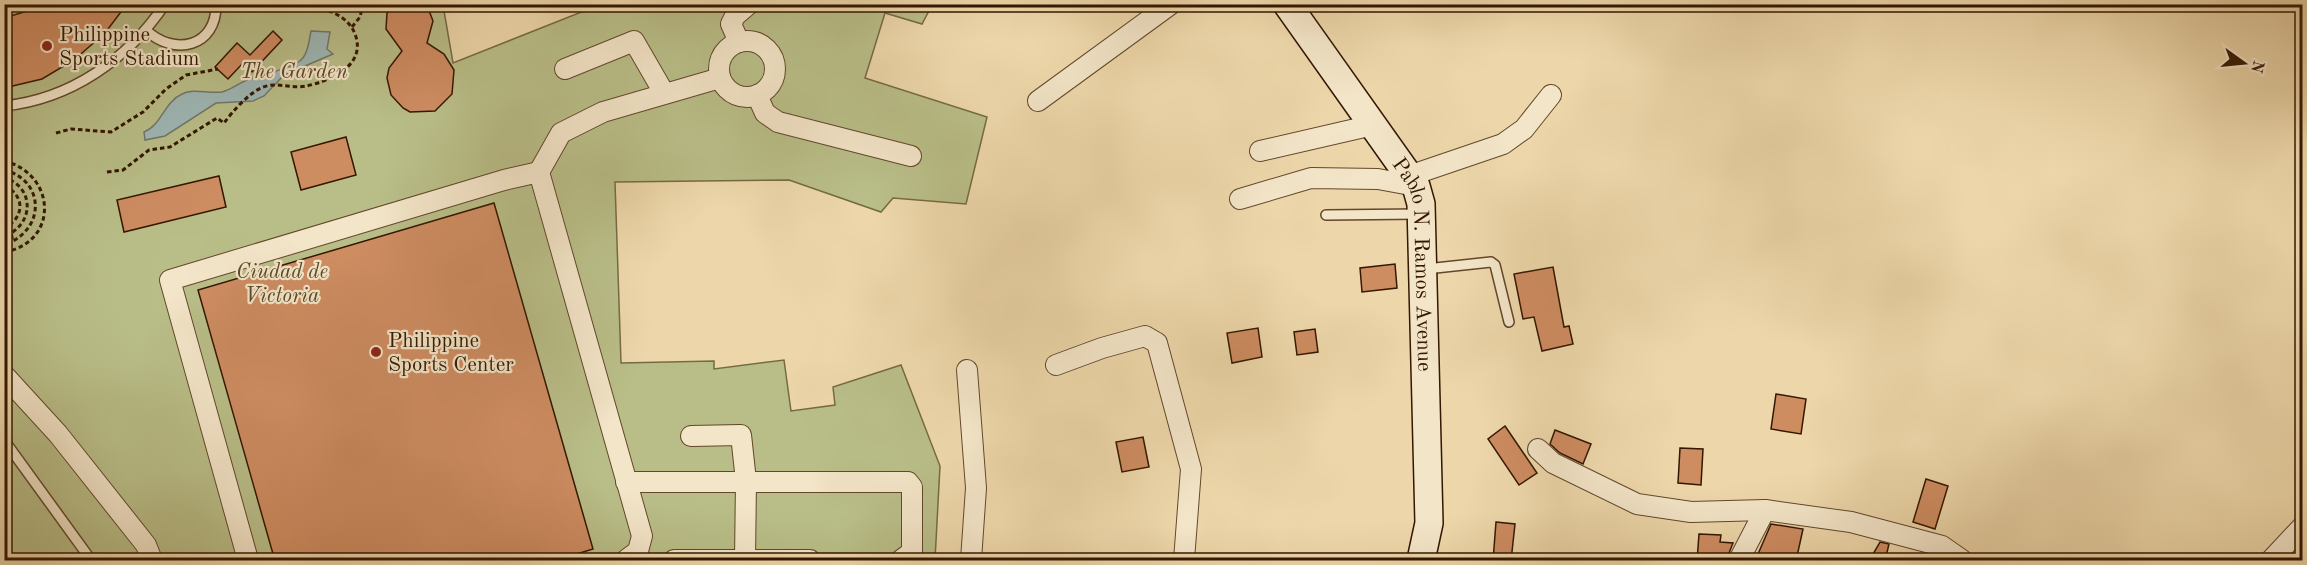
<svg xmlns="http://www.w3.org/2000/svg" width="2307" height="565" viewBox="0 0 2307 565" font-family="'Old Standard TT',serif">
<rect width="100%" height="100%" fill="#edd7aa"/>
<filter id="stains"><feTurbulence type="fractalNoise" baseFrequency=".00333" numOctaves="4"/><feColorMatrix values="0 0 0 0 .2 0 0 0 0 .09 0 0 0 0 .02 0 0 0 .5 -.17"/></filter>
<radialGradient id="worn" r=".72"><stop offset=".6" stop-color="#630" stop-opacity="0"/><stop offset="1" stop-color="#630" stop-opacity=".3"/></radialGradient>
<!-- green -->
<polygon fill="#b9be88" stroke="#766a44" stroke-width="1.5" points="4,5 443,5 453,63 599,5 932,5 922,24 885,13 865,78 987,117 966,204 893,198 881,212 789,180 615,182 621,363 714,361 714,369 784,360 791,411 835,405 833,387 901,365 940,466 935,560 5,560"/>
<!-- water -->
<path fill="#9eb7b5" stroke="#73776d" stroke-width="1.5" d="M 311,31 L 330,32 L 327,49 L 333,54 L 284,75 L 264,96 L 253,101 L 216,103 L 165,136 L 145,140 L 144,132 C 161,126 164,102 182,94 C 194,88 208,94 222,92 C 231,90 239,83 247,80 C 264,73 285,71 300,61 C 308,54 309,41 311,31 Z"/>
<!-- building -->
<g fill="#ce8c61" stroke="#331701" stroke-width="1.5">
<polygon points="37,4 127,4 105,33 74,60 42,79 4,88 4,18 27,11"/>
<polygon points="395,4 424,4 428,8 433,21 427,43 444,54 454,70 452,94 435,111 410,112 403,108 391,95 387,78 389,68 402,51 386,29 387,13"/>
<polygon points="273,31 282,40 252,72 243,63 228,79 215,67 237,43 250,55"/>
<polygon points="346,137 356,175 301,190 291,152"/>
<polygon points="219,176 226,207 124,232 117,200"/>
<polygon points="494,203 593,549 554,561 275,561 198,290"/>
<polygon points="1395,264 1397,288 1362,292 1360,268"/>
<polygon points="1553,267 1564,327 1569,326 1573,344 1542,351 1534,317 1523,319 1514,274"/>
<polygon points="1258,328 1262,357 1232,363 1227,333"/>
<polygon points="1315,329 1318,352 1297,355 1294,332"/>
<polygon points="1776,394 1806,399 1801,434 1771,429"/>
<polygon points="1505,426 1537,473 1519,485 1488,439"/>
<polygon points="1555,430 1591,444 1583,464 1560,453 1550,444"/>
<polygon points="1143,437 1149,467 1122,472 1116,442"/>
<polygon points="1680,448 1703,449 1701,485 1678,483"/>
<polygon points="1926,479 1948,486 1935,529 1913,522"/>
<polygon points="1496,522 1515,524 1511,561 1493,561"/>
<polygon points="1771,524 1803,529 1796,561 1755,561"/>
<polygon points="1699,534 1721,535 1720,542 1733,543 1727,558 1697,561"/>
<polygon points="1880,542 1889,544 1885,561 1869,561"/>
</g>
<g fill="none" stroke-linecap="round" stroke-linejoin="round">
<defs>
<g id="lane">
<path d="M 146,30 C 174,57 217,47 216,4"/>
<path d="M 4,106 C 71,99 128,59 165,4"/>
<polyline points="1326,215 1420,214"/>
<polyline points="1426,269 1491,262 1495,265 1509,322"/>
<polyline points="4,440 91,560"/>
</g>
<g id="street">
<circle cx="747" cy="69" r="28"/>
<polyline points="739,42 731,24 735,16 749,4"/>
<polyline points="565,69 634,41 664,93"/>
<polyline points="757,95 765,113 778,122 911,156"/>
<polyline points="1038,101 1171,4"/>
<polyline points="1260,151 1373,125"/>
<polyline points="539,172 561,133 603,112 720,78"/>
<polyline points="1409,176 1503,144 1524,129 1551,95"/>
<polyline points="1240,199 1311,178 1378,179 1416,186"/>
<polyline points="1056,365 1102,348 1145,336 1157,343 1191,469 1184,560"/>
<polyline points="967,370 976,488 971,560"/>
<polyline points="4,375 58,434 146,545 152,560"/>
<polyline points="691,436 741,435 746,481 745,560"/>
<polyline points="1538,449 1553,463 1637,504 1691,512 1765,510 1851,522 1942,546 1962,560"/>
<polyline points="626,482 908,482 912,487 912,552 901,560"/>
<polyline points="248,560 170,280 504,180 539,172 642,536 638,551 626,560"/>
<polyline points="674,560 810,560"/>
<polyline points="1739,560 1765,510"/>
<polyline points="2271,560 2302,527"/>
</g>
<g id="secondary">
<path id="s1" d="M 1287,4 L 1416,186 L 1421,204 L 1429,523 L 1421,560"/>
</g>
</defs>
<!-- lane casing -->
<use href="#lane" stroke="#62472b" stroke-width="12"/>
<!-- street casing -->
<use href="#street" stroke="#62472b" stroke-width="22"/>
<!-- secondary casing -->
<use href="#secondary" stroke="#331701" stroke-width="30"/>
<!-- path -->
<g stroke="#331701" stroke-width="3" stroke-dasharray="4.5 3" stroke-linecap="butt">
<polyline points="252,12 254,4"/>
<polyline points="352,27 360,17 363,4"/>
<polyline points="56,133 71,129 111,132 143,112 166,89 186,75 218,69"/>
<path d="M 4,161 C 57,174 59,243 4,252"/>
<path d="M 4,170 C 42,179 46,223 13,241 L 11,233 C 35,219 32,185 4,178"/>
<path d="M 107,172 L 123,170 L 149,150 L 170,147 L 217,118 L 224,123 C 233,111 248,94 261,88 C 276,81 290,89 306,86 C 331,81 367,65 355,34 C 347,13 322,8 302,4"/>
<path d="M 4,186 C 24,194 25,215 8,226"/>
<polyline points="4,241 7,252"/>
</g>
<!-- lane -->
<use href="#lane" stroke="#f3e5c8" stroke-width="9"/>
<!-- street -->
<use href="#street" stroke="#f3e5c8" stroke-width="20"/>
<!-- secondary -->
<use href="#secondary" stroke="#f3e5c8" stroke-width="27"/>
</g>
<!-- markers -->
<g fill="#8f2418" stroke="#f3e5c8" stroke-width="2">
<circle cx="47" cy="46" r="6"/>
<circle cx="376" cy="352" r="6"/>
</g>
<g text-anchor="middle" stroke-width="4.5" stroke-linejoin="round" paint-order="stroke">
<!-- poi labels -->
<g font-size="21" fill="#331701" stroke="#f3e5c8" text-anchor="start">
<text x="59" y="41">Philippine<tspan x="59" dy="24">Sports Stadium</tspan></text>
<text x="388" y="347">Philippine<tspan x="388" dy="24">Sports Center</tspan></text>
</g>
<!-- park labels -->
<g font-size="21" font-style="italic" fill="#5b492a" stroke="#f3e5c8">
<text x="294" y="78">The Garden</text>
<text x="282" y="278">Ciudad de<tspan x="282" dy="24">Victoria</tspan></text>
</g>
<!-- street labels -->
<g font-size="21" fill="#331701" stroke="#f3e5c8">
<text dy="7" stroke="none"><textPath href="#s1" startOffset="300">Pablo N. Ramos Avenue</textPath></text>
</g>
</g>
<!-- margin -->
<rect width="2307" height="565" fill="none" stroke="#edd7aa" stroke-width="24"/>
<rect x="6" y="6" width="2295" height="553" fill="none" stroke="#331701" stroke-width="3"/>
<rect x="12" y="12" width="2283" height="541" fill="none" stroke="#331701" stroke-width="1.5"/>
<!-- north arrow -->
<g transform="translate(2244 63) rotate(105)" stroke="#f3e5c8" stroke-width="4.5" paint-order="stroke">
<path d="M0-4.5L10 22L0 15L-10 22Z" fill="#331701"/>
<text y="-9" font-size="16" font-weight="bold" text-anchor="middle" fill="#331701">N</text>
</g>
<rect width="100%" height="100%" filter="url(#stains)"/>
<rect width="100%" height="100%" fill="url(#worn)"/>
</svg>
